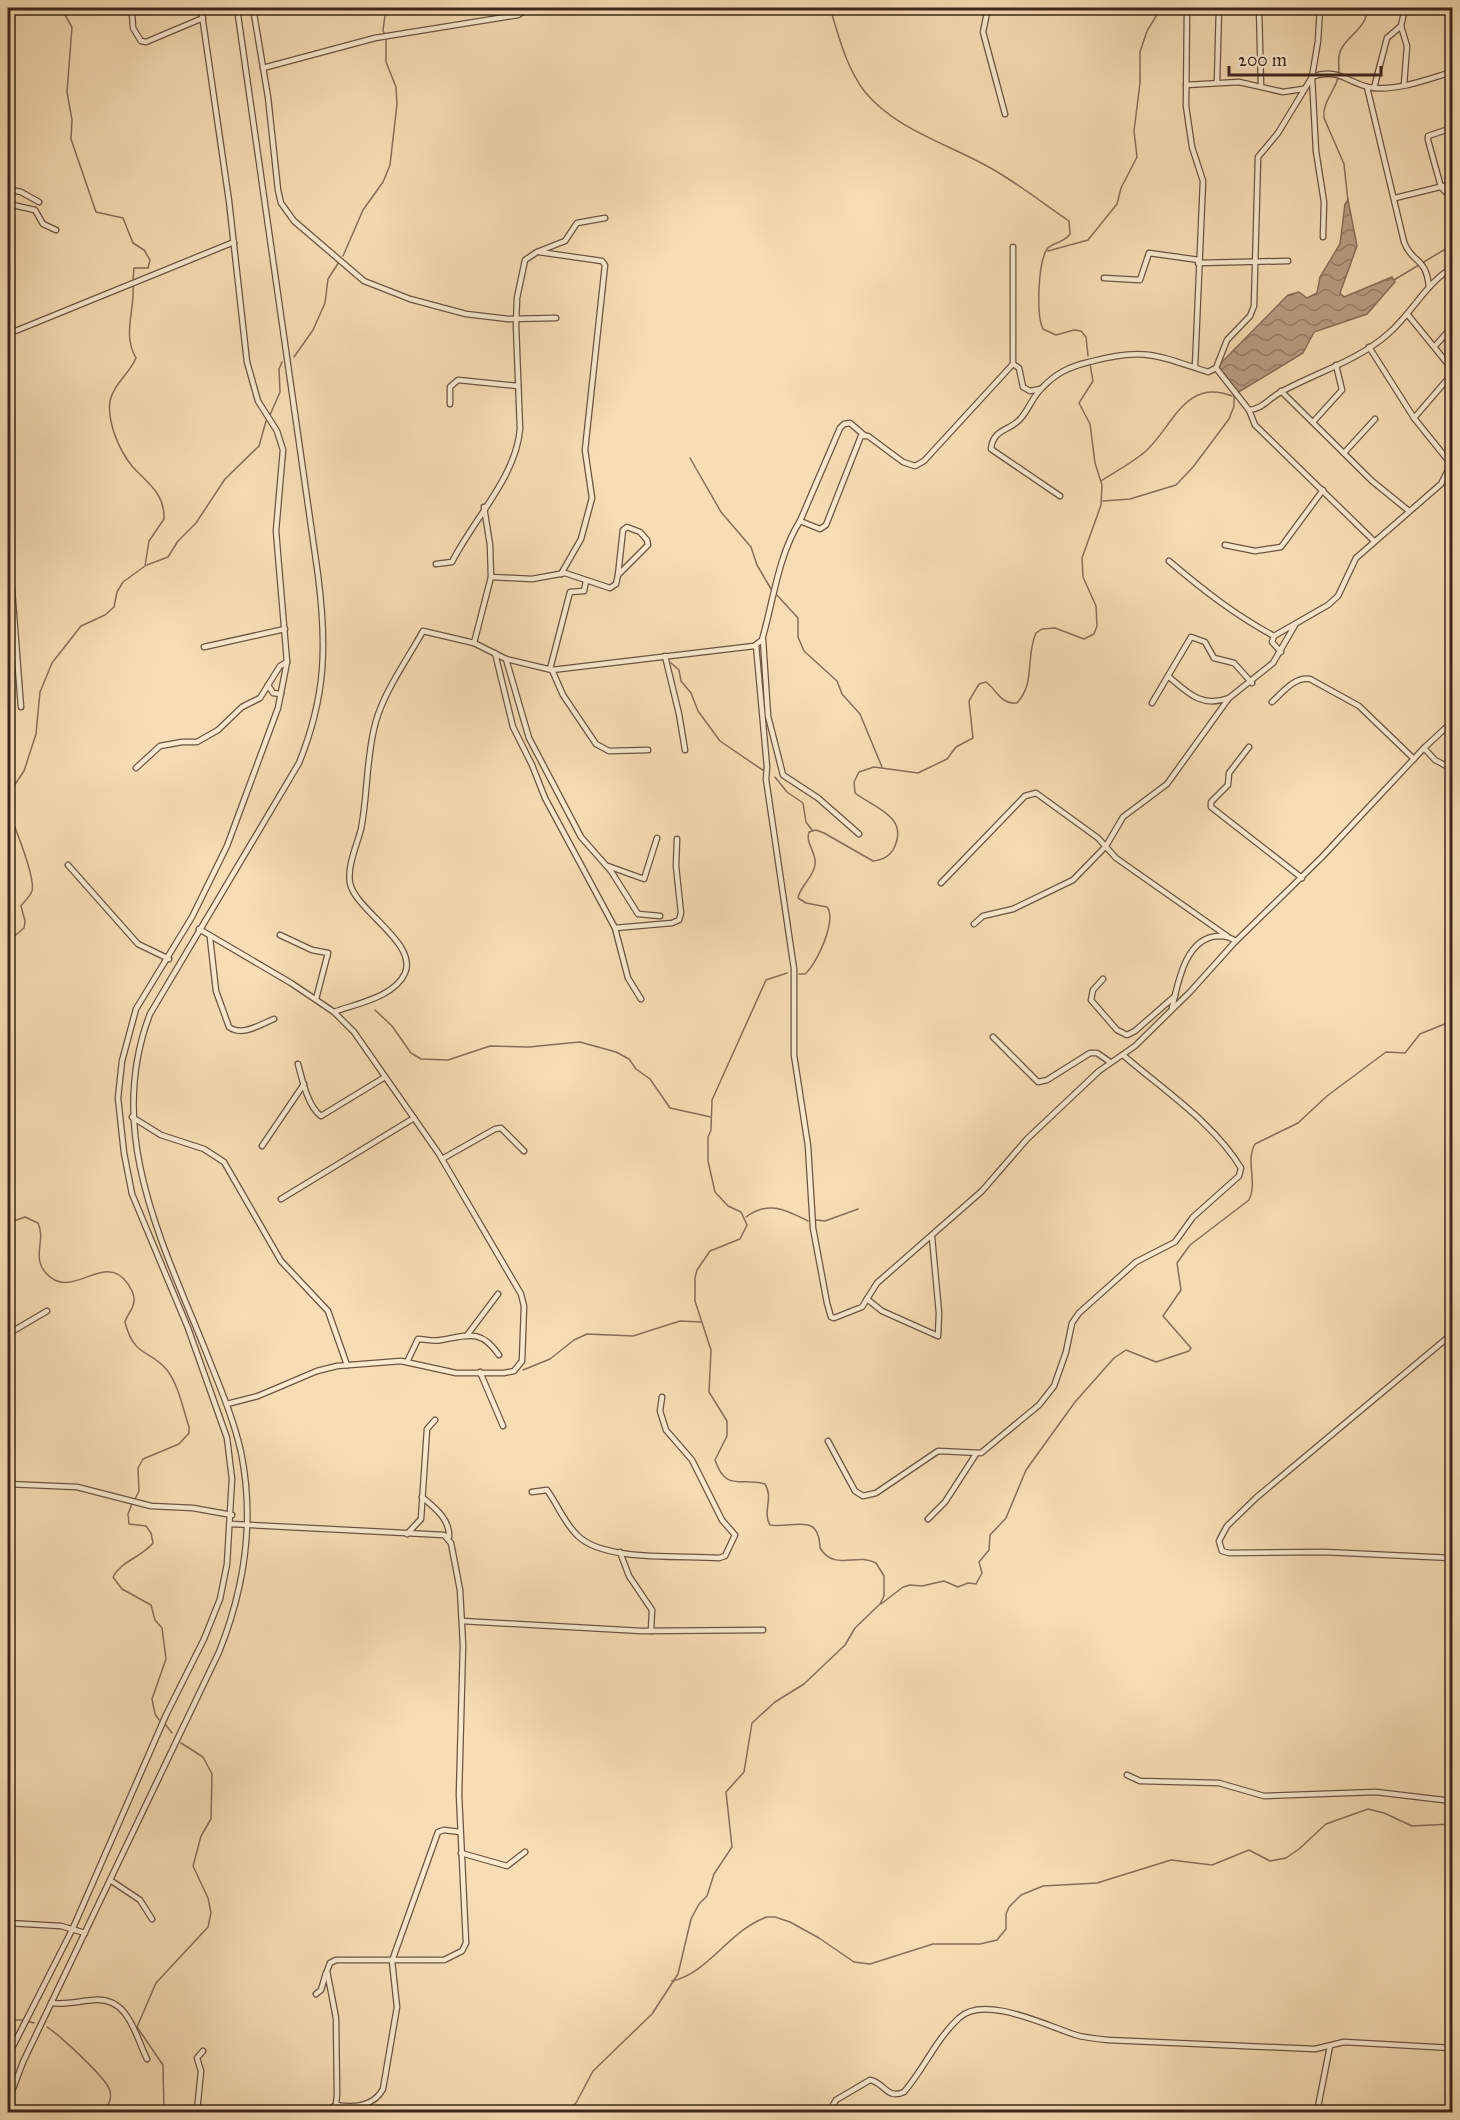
<svg xmlns="http://www.w3.org/2000/svg" width="1460" height="2120" viewBox="0 0 1460 2120" font-family="'IM FELL Great Primer',serif">
<defs>
<pattern id="water-waves" width="16" height="10" patternUnits="userSpaceOnUse" patternTransform="scale(1.5)"><rect width="16" height="10" fill="#b79f81"/><path d="M0 5q4-4 8 0t8 0" fill="none" stroke="#968169"/></pattern>
</defs>
<rect width="100%" height="100%" fill="#f6ddb5"/>
<filter id="stains"><feTurbulence type="fractalNoise" baseFrequency=".00333" numOctaves="4"/><feColorMatrix values="0 0 0 0 .2 0 0 0 0 .09 0 0 0 0 .02 0 0 0 .5 -.17"/></filter>
<radialGradient id="worn" r=".72"><stop offset=".6" stop-color="#630" stop-opacity="0"/><stop offset="1" stop-color="#630" stop-opacity=".3"/></radialGradient>
<!-- water -->
<polygon fill="url(#water-waves)" stroke="#866f58" stroke-width="1.5" points="1348,200 1357,246 1340,293 1344,297 1392,277 1395,282 1367,314 1314,332 1303,353 1237,393 1216,368 1288,295 1299,292 1307,298 1317,293 1320,277 1340,244 1345,204"/>
<g fill="none" stroke-linecap="round" stroke-linejoin="round">
<!-- stream -->
<g stroke="#866f58" stroke-width="1.5">
<polyline points="61,8 72,27 67,92 72,120 71,139 96,212 123,218 133,243 144,250 150,260 148,268 134,268 133,280"/>
<path d="M 830,8 C 839,37 846,67 865,92 C 897,131 952,145 994,170 C 1020,185 1044,204 1069,221 L 1070,234 C 1064,243 1053,242 1047,249 C 1038,263 1036,315 1043,329 L 1056,335 L 1074,330 L 1081,331 L 1086,337 L 1088,356"/>
<polyline points="1369,10 1377,8"/>
<polyline points="384,33 383,30 386,8"/>
<path d="M 1348,201 L 1344,164 L 1324,118 C 1322,103 1334,92 1338,78 C 1341,66 1335,58 1343,46 C 1352,33 1368,25 1367,8"/>
<polyline points="1048,251 1088,240 1117,204 1121,188 1137,157 1134,131 1140,83 1140,52 1147,31 1161,8"/>
<polyline points="343,256 363,210 383,182 390,165 397,104 396,87 386,62 386,39"/>
<polyline points="1394,280 1452,245"/>
<polyline points="294,357 313,330 325,303 328,279 339,262"/>
<polyline points="270,415 280,392 279,369 282,362"/>
<polyline points="690,458 721,512 751,547 757,565 771,589"/>
<path d="M 1101,481 C 1116,471 1134,462 1147,450 C 1174,424 1186,378 1232,396"/>
<polyline points="1103,501 1130,499 1176,485 1193,467 1229,419 1234,406 1234,395"/>
<polyline points="147,565 168,557 178,541 196,523 225,479 259,446 266,421"/>
<polyline points="776,594 798,618 798,637 804,651 837,681 842,694 860,714 882,767"/>
<polyline points="671,663 679,670 681,681 691,693 698,711 720,741 764,771"/>
<polyline points="775,777 787,792 803,803 806,822 812,830"/>
<path d="M 8,795 L 24,771 L 36,734 L 40,692 L 52,663 L 81,626 L 105,615 L 114,607 L 117,592 L 123,582 L 145,566 L 149,541 L 164,519 C 165,493 147,483 132,466 C 119,450 107,422 110,401 C 113,385 130,373 136,358 C 122,334 135,311 133,285"/>
<path d="M 8,810 C 14,825 36,877 32,891 C 30,897 24,901 21,906 L 25,921 L 24,928 L 12,938 L 8,948"/>
<path d="M 799,974 L 805,974 C 817,964 837,920 827,907 L 806,903 L 798,898 C 800,886 813,878 815,865 C 817,852 805,844 809,832 L 816,830 L 824,833 L 873,861 C 882,860 891,856 895,846 C 908,816 873,807 855,793 L 854,782 L 859,772 L 874,767 L 918,773 L 947,759 L 956,747 L 973,738 L 969,701 L 979,684 L 986,682 C 998,691 1000,704 1017,703 C 1036,682 1025,658 1036,633 L 1042,629 L 1055,628 L 1084,639 L 1094,634 L 1097,626 L 1096,606 L 1083,577 L 1082,558 L 1101,505 L 1102,485 L 1095,463 L 1090,424 L 1079,403 L 1093,381 L 1090,364"/>
<polyline points="375,1010 392,1026 411,1053 421,1059 448,1060 490,1046 529,1047 569,1043 580,1042 616,1052 629,1059 636,1069 650,1079 670,1108 711,1117"/>
<path d="M 746,1217 C 769,1200 786,1210 808,1221"/>
<polyline points="816,1220 825,1221 858,1209"/>
<path d="M 8,1223 L 25,1217 L 38,1223 C 46,1240 32,1256 45,1272 C 71,1304 104,1249 128,1284 C 131,1289 135,1294 134,1301 C 134,1309 127,1314 125,1322 C 134,1358 150,1349 167,1370 C 179,1386 183,1409 189,1427 L 189,1433 L 179,1444 L 143,1459 L 138,1468 L 139,1491 L 135,1499"/>
<polyline points="523,1370 550,1359 574,1340 587,1334 633,1336 680,1321 701,1322"/>
<path d="M 132,1504 L 128,1514 L 129,1524 L 146,1526 L 151,1533 L 153,1543 C 142,1557 121,1561 113,1577 L 122,1589 L 151,1605 L 155,1620 L 162,1628 L 166,1659 L 152,1699 L 155,1714 L 159,1720"/>
<path d="M 881,1604 L 903,1587 L 910,1585 L 922,1586 L 944,1581 L 958,1587 L 968,1583 L 976,1584 L 982,1573 L 979,1562 L 989,1550 L 990,1535 L 1006,1518 L 1026,1470 L 1075,1402 L 1114,1358 L 1126,1350 L 1156,1362 L 1189,1351 L 1191,1348 L 1163,1316 L 1181,1290 L 1177,1263 L 1190,1245 L 1249,1200 C 1258,1182 1245,1162 1255,1144 L 1298,1123 L 1327,1096 L 1386,1052 L 1405,1053 L 1420,1034 L 1452,1021"/>
<polyline points="165,1724 172,1733"/>
<path d="M 672,1981 C 709,1973 729,1930 767,1917 L 775,1917 L 790,1922 L 819,1938 L 854,1962 L 870,1964 L 933,1944 L 980,1944 L 997,1940 L 1006,1929 L 1006,1914 L 1009,1907 L 1021,1895 L 1043,1886 L 1097,1883 L 1171,1860 L 1212,1865 L 1249,1850 L 1270,1861 L 1286,1858 L 1299,1849 L 1326,1824 L 1368,1809 L 1384,1813 L 1412,1826 L 1452,1824"/>
<polyline points="8,2020 22,2020"/>
<polyline points="27,2021 34,2023"/>
<path d="M 47,2027 C 59,2035 107,2078 110,2091 C 112,2100 108,2105 104,2112"/>
<polyline points="164,2112 163,2065 137,2027 156,1983 208,1927 211,1913 208,1898 193,1866 201,1836 211,1819 212,1774 203,1757 181,1743"/>
<path d="M 563,2112 L 576,2103 L 593,2071 L 652,2014 L 678,1974 L 691,1919 L 699,1904 L 707,1896 L 714,1874 L 732,1847 L 726,1792 L 744,1772 L 752,1723 L 775,1702 L 804,1684 L 845,1645 L 855,1628 L 880,1604 L 884,1596 L 884,1576 L 876,1563 C 856,1552 835,1572 820,1548 C 819,1511 793,1529 770,1525 C 762,1512 774,1498 765,1484 C 740,1477 726,1492 715,1460 L 727,1436 L 727,1421 L 709,1392 L 711,1350 L 695,1301 L 695,1278 L 697,1270 L 710,1251 L 740,1239 L 747,1225 L 741,1212 L 728,1206 L 715,1192 L 708,1161 L 708,1137 L 711,1130 L 712,1100 L 766,980 L 787,973"/>
</g>
<defs>
<g id="street">
<polyline points="253,8 268,97 278,190 281,203 294,221 364,281 410,299 466,314 508,319 556,318"/>
<polyline points="988,8 983,32 1005,114"/>
<polyline points="1187,8 1186,106 1192,147 1203,181 1195,367"/>
<polyline points="1259,8 1261,86"/>
<polyline points="1320,8 1318,41 1312,77 1316,151 1324,202 1323,237"/>
<polyline points="132,13 133,28 141,41 146,42 203,18"/>
<polyline points="263,68 375,38 518,15 529,8"/>
<polyline points="1217,81 1219,8"/>
<polyline points="1186,85 1239,82 1283,92 1303,89"/>
<polyline points="1404,85 1407,46 1401,26 1405,8"/>
<path d="M 1367,87 L 1404,242 C 1412,264 1426,256 1429,287"/>
<polyline points="1374,88 1387,38 1401,26"/>
<polyline points="1452,128 1428,136 1428,140 1441,187 1452,199"/>
<polyline points="8,189 21,192 39,202"/>
<polyline points="1395,198 1452,184"/>
<polyline points="8,204 35,210 43,224 56,230"/>
<polyline points="539,252 602,261 605,265 585,450 592,498 581,539 561,574"/>
<polyline points="1198,263 1288,261"/>
<polyline points="1104,278 1140,280 1149,253 1199,260"/>
<polyline points="1408,315 1452,369"/>
<polyline points="8,334 234,242"/>
<polyline points="1435,346 1452,327"/>
<polyline points="1369,347 1414,418 1451,464"/>
<polyline points="1013,364 1013,247"/>
<path d="M 1216,368 L 1227,340 L 1250,316 L 1254,306 L 1258,157 L 1278,133 L 1312,77 C 1340,66 1352,87 1375,88 C 1401,90 1428,79 1452,72"/>
<polyline points="1216,368 1249,410 1255,425 1374,541"/>
<polyline points="1281,391 1372,481 1409,511"/>
<polyline points="450,404 450,387 458,380 518,386"/>
<path d="M 1249,410 C 1263,409 1269,398 1281,392 C 1317,372 1358,361 1389,333 C 1412,313 1427,282 1452,268"/>
<polyline points="1414,418 1452,374"/>
<polyline points="1313,422 1342,390 1336,365"/>
<polyline points="1344,453 1375,419"/>
<path d="M 1060,496 L 991,449 C 993,428 1011,431 1021,418 C 1029,409 1033,396 1042,388 C 1056,373 1069,367 1089,362 C 1143,347 1156,355 1208,372 L 1216,368"/>
<polyline points="800,521 840,428 844,424 850,423 864,435"/>
<polyline points="8,537 21,707"/>
<polyline points="1225,545 1255,551 1281,547 1323,490"/>
<path d="M 1169,561 C 1203,590 1235,615 1274,636 L 1328,605 L 1338,596 L 1356,558 L 1441,484 L 1452,462"/>
<path d="M 436,564 L 452,562 C 473,520 516,477 520,429 L 516,325 L 517,298 L 525,260 L 537,252 L 565,241 L 577,223 L 605,218"/>
<polyline points="491,577 532,579 565,573 610,588 616,584 618,575 623,530 627,527 640,532 647,540 648,545 618,575"/>
<polyline points="1274,636 1272,642 1281,652"/>
<polyline points="763,640 768,716 783,775 818,798 859,834"/>
<polyline points="474,643 491,577 490,545 484,507"/>
<polyline points="756,645 767,767 766,779 794,969 794,1055 808,1146 813,1228 827,1303 831,1317 834,1318 862,1307 877,1283 982,1191 1027,1139 1099,1071 1135,1046 1190,992 1234,943 1322,857 1424,748 1452,722"/>
<polyline points="204,647 285,629"/>
<polyline points="495,653 513,727 532,765 545,798 615,928 628,978 641,999"/>
<polyline points="665,656 679,714 685,750"/>
<polyline points="506,659 529,738 581,837 611,871 638,914 660,916"/>
<polyline points="550,669 570,592 584,591 586,581"/>
<polyline points="552,670 563,695 596,744 609,751 648,750"/>
<path d="M 1168,676 C 1188,693 1201,708 1229,698 L 1273,663 L 1295,625"/>
<polyline points="268,685 273,693 281,694"/>
<path d="M 1272,702 C 1282,693 1295,676 1310,679 L 1359,706 L 1414,759"/>
<polyline points="1152,703 1191,637 1205,642 1214,658 1234,663 1252,683"/>
<polyline points="1249,747 1229,773 1228,785 1211,802 1211,807 1302,878"/>
<polyline points="1424,748 1435,760 1452,769"/>
<polyline points="136,768 160,746 182,742 197,742 218,730 242,707 260,698 280,666 287,662"/>
<polyline points="68,865 138,944 169,959"/>
<polyline points="608,866 644,879 657,838"/>
<polyline points="941,883 1025,796 1036,793 1098,838 1116,858 1227,936"/>
<polyline points="974,924 983,916 1013,909 1073,880 1106,846 1123,817 1167,784 1229,698"/>
<polyline points="615,928 672,923 679,920 681,913 676,866 677,839"/>
<polyline points="199,929 291,983 334,1012 354,1032 439,1154 521,1294 524,1306 522,1361 514,1371 504,1373 456,1373 401,1361 337,1366 317,1371 258,1396 227,1404"/>
<polyline points="280,935 312,950 328,953 316,999"/>
<path d="M 210,938 L 216,991 L 229,1027 C 242,1037 261,1024 274,1019"/>
<polyline points="1103,979 1093,990 1091,1000 1117,1030 1127,1035 1135,1031 1175,996"/>
<path d="M 1172,1008 C 1178,983 1185,938 1218,936 C 1226,936 1231,937 1235,941"/>
<path d="M 334,1012 C 355,1004 395,997 405,973 C 418,943 355,910 350,883 C 347,866 357,845 361,829 C 368,794 366,755 376,721 C 385,690 407,660 423,631 L 474,643 L 506,659 L 552,670 L 754,646 L 762,640 C 773,602 779,553 800,521 L 820,529 L 826,525 L 861,436 L 868,436 L 903,462 L 915,466 L 924,461 L 1013,364 L 1019,368 L 1023,387 L 1030,391 L 1040,389"/>
<polyline points="993,1037 1038,1082 1047,1080 1090,1053 1097,1053 1110,1062"/>
<path d="M 298,1064 C 302,1079 308,1107 321,1116 L 385,1077"/>
<polyline points="132,1117 161,1135 204,1149 224,1162 281,1261 328,1311 347,1365"/>
<polyline points="262,1146 304,1084"/>
<polyline points="442,1159 495,1129 501,1128 524,1151"/>
<polyline points="281,1199 414,1118"/>
<polyline points="867,1299 882,1311 938,1336 939,1313 932,1237"/>
<polyline points="8,1334 47,1311"/>
<polyline points="468,1334 498,1294"/>
<polyline points="1452,1334 1257,1497 1227,1526 1219,1541 1222,1551 1229,1553 1324,1552 1452,1558"/>
<path d="M 407,1362 L 418,1339 C 426,1339 433,1342 441,1340 C 469,1335 481,1329 499,1355"/>
<polyline points="480,1372 503,1426"/>
<path d="M 828,1441 L 855,1491 L 863,1496 L 876,1493 L 938,1451 L 981,1453 L 1039,1405 L 1054,1386 L 1066,1352 L 1072,1323 L 1079,1313 L 1136,1262 L 1175,1242 L 1193,1217 L 1239,1176 L 1241,1168 C 1214,1123 1162,1089 1123,1055"/>
<polyline points="8,1484 77,1487 151,1506 193,1508 232,1515"/>
<path d="M 532,1492 L 547,1490 C 558,1505 564,1523 578,1536 C 605,1562 682,1555 719,1558 L 725,1556 L 735,1535 L 722,1520 L 692,1460 L 666,1430 L 660,1411 L 662,1397"/>
<path d="M 422,1497 C 435,1508 450,1519 449,1537"/>
<polyline points="928,1519 945,1502 976,1454"/>
<polyline points="231,1524 444,1535 451,1543 460,1590 463,1645 459,1795 466,1943 462,1951 444,1960 336,1960 330,1963 327,1971 336,2018 337,2094 336,2105 324,2112"/>
<polyline points="407,1534 421,1519 427,1429 435,1420"/>
<polyline points="620,1552 629,1576 652,1610 651,1631"/>
<polyline points="462,1621 642,1631 763,1630"/>
<polyline points="1127,1775 1140,1781 1219,1783 1264,1796 1376,1792 1452,1801"/>
<polyline points="461,1853 507,1866 525,1852"/>
<polyline points="110,1880 140,1900 152,1919"/>
<polyline points="8,1923 61,1926 85,1933"/>
<polyline points="316,1994 321,1990 326,1973"/>
<path d="M 51,2003 C 66,2005 79,2001 94,2000 C 129,1997 135,2035 147,2059"/>
<polyline points="203,2051 197,2058 201,2071 197,2111 211,2112"/>
<polyline points="8,2056 73,1928 166,1715 204,1639 220,1599 227,1564 232,1479 227,1438 188,1328 132,1194 124,1153 118,1098 122,1061 136,1009 192,917 227,846 278,708 287,662 276,531 283,450 277,431 258,401 247,362 229,201 201,8"/>
<path d="M 8,2102 L 23,2062 L 219,1652 C 245,1587 255,1521 241,1452 C 234,1421 222,1392 210,1362 C 166,1249 103,1136 150,1014 L 299,763 C 326,696 327,646 318,575 L 237,8"/>
<path d="M 336,2105 C 354,2108 374,2106 383,2089 L 397,2007 L 392,1961 L 438,1832 L 444,1830 L 460,1832"/>
<path d="M 829,2112 L 836,2100 L 870,2080 C 885,2083 887,2100 904,2092 C 924,2069 936,2039 959,2018 C 984,1994 1047,2026 1076,2035 C 1086,2038 1097,2039 1108,2040 L 1315,2049 L 1344,2042 L 1452,2048"/>
<polyline points="1317,2112 1330,2046"/>
</g>
</defs>
<!-- street casing -->
<use href="#street" stroke="#6a5442" stroke-width="7"/>
<!-- street -->
<use href="#street" stroke="#f9e9cf" stroke-width="4.5"/>
</g>
<!-- margin -->
<rect width="1460" height="2120" fill="none" stroke="#f6ddb5" stroke-width="30"/>
<rect x="9" y="9" width="1442" height="2102" fill="none" stroke="#3c261b" stroke-width="3"/>
<rect x="15" y="15" width="1430" height="2090" fill="none" stroke="#3c261b" stroke-width="1.5"/>
<!-- scale -->
<path d="M1229 66v9h152v-9" fill="none" stroke="#3c261b" stroke-width="3"/>
<text x="1238" y="66" font-size="18" fill="#3c261b" stroke="#f9e9cf" stroke-width="4.5" paint-order="stroke">200 m</text>
<rect width="100%" height="100%" filter="url(#stains)"/>
<rect width="100%" height="100%" fill="url(#worn)"/>
</svg>
